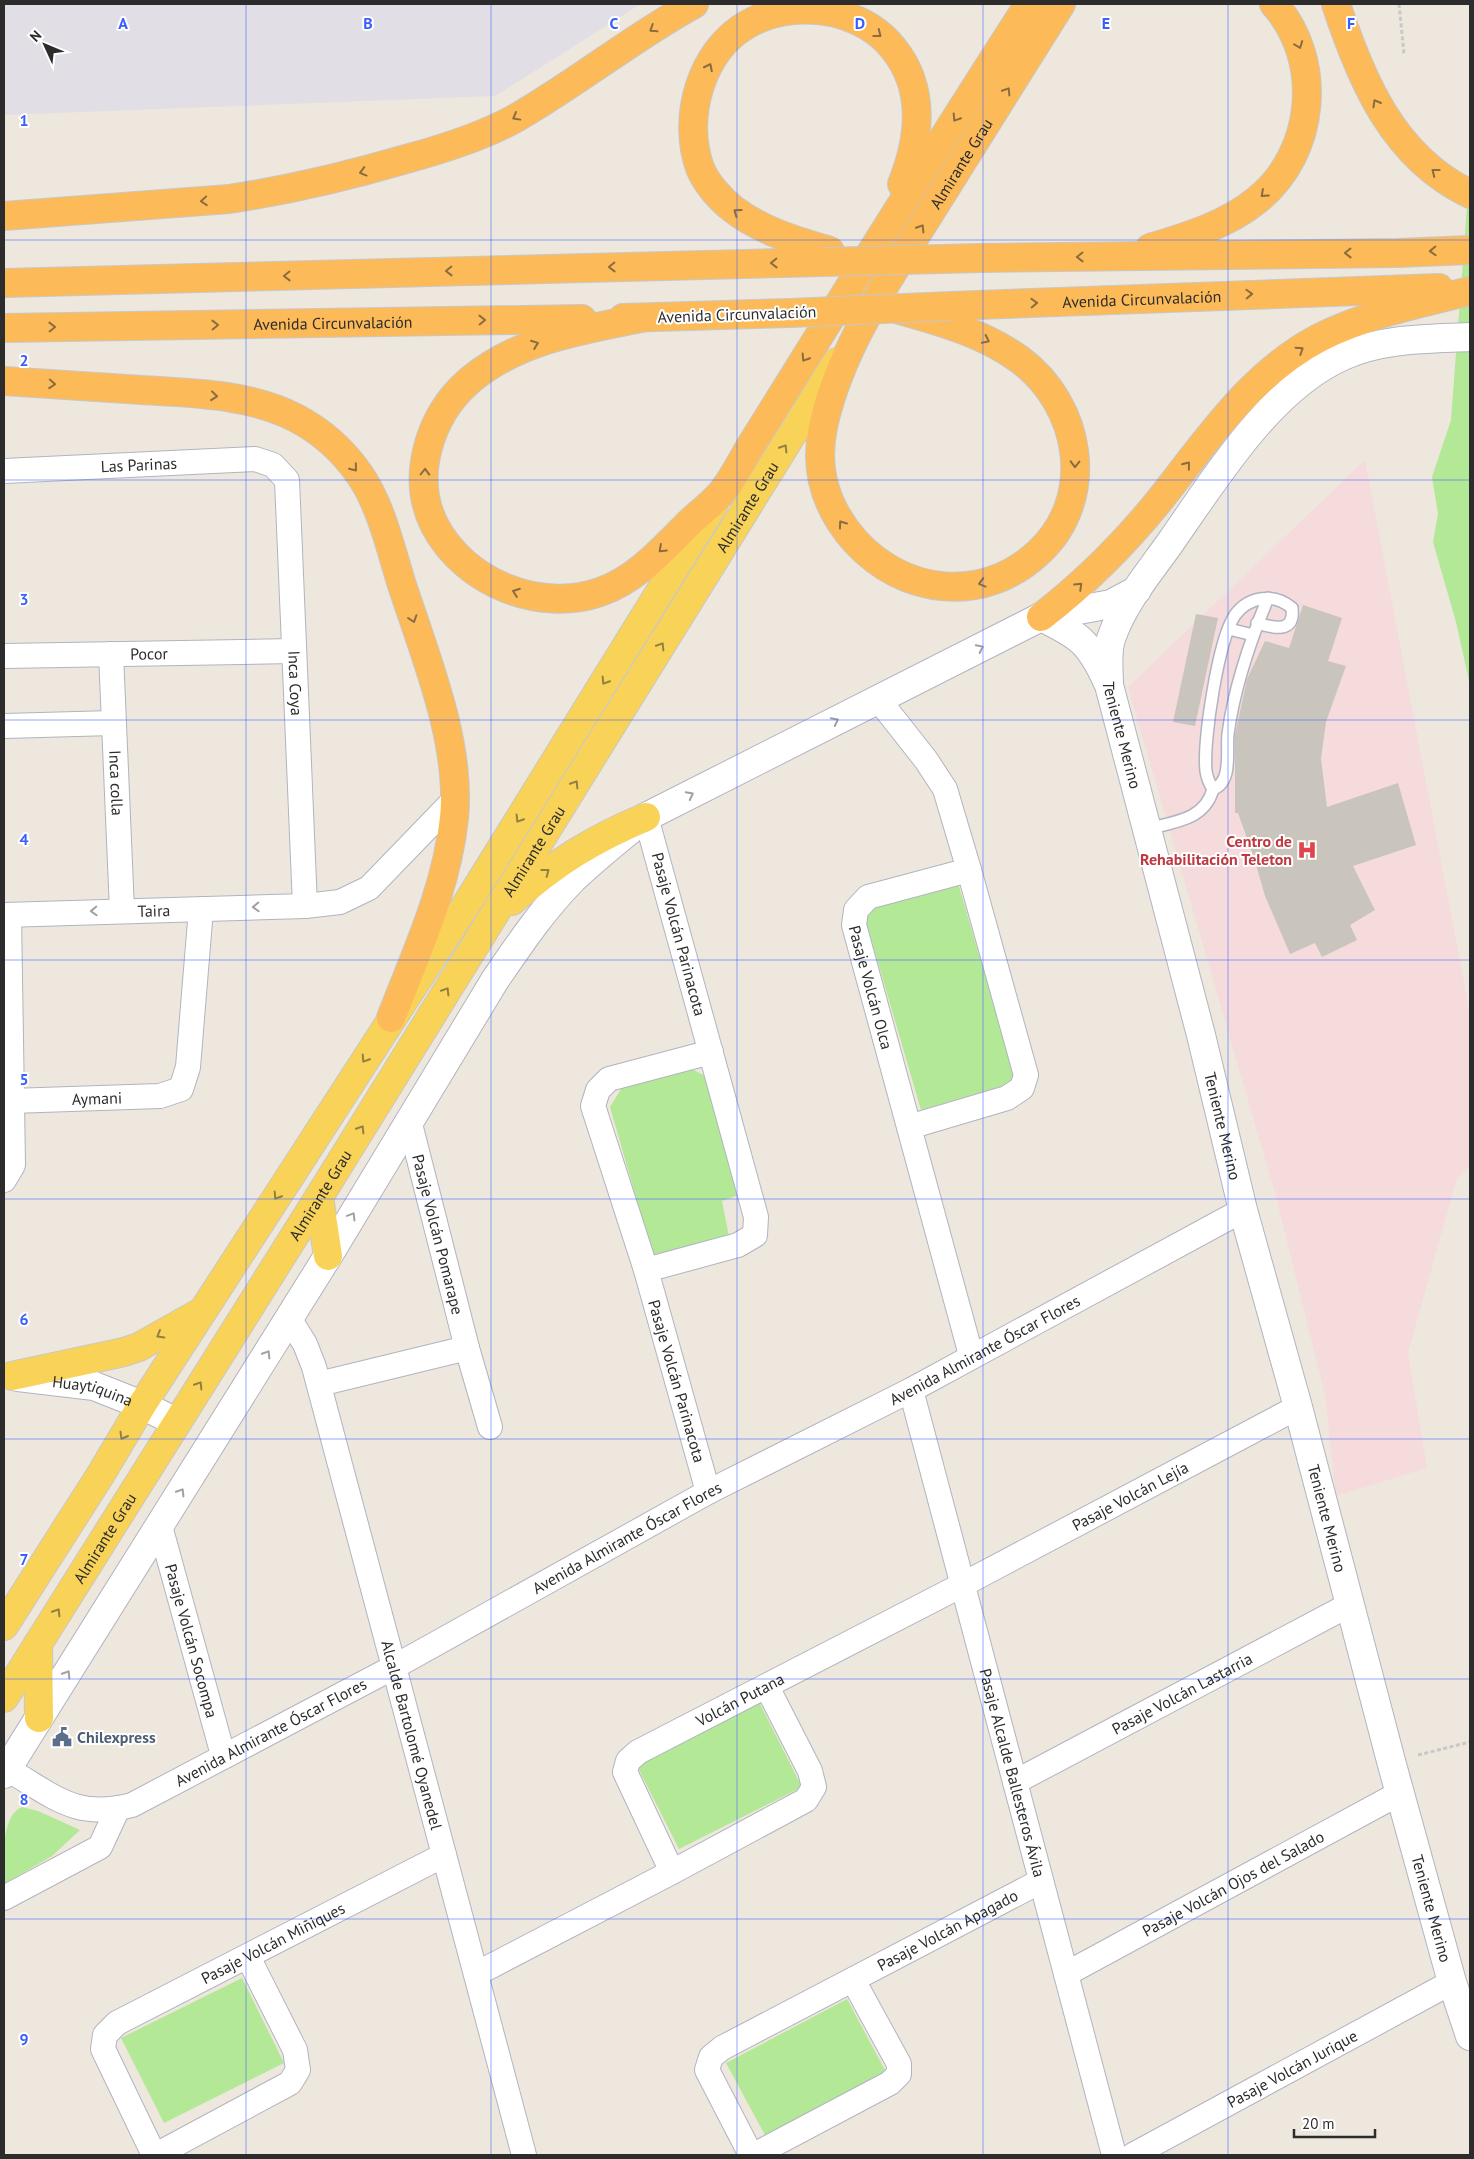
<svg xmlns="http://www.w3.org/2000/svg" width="1474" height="2159" viewBox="0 0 1474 2159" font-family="'PT Sans',sans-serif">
<rect width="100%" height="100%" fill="#eee7dd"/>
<!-- industrial -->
<polygon fill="#e1dee6" points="4,4 641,4 495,96 4,115"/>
<!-- medical -->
<polygon fill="#f5dbdc" points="1365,460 1470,1014 1470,1167 1457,1178 1408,1353 1427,1468 1336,1496 1325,1395 1275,1193 1128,687"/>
<!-- green -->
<g fill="#b3e897">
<polygon points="1470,167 1470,685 1456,622 1433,542 1438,514 1432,477 1451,420"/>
<polygon points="958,883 1016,1082 921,1110 863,911"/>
<polygon points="686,1066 709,1078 741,1194 722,1201 731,1247 656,1267 610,1107 626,1081"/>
<polygon points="758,1700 802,1787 679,1849 635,1762"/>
<path d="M 22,1807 L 38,1811 L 80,1830 L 52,1856 L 4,1884 C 4,1861 0,1816 22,1807 Z"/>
<polygon points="242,1978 284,2063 164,2123 121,2038"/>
<polygon points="847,1999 886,2072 766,2137 726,2063"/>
</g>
<!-- building -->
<g fill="#c9c5bc">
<polygon points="1303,605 1342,618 1328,661 1346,666 1326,722 1321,759 1327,807 1398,783 1416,845 1353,866 1375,910 1350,925 1357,940 1322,957 1315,943 1290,954 1265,896 1254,858 1238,813 1235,813 1235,735 1247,679 1265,641 1289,648"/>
<polygon points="1196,614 1218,618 1195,726 1173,722"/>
</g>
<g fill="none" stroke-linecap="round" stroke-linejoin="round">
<defs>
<g id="service">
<polyline points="1229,629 1253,635"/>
<path d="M 1213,789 C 1209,783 1207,778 1206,771 C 1203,741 1218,640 1235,615 C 1249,596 1274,593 1292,608 C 1295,634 1273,628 1257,623"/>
<path d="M 1147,829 C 1174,822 1205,820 1213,789 C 1233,782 1226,750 1228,734 C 1234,688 1250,641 1268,598"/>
</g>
<g id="minor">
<path id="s1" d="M 4,471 L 255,459 L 273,465 L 287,480 L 305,906"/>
<path id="s2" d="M 111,654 L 122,910"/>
<path id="s3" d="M 4,656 L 293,651"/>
<polyline points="878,699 926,760 945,789 969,870 1026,1075 1022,1088 1007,1098 909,1127"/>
<polyline points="4,726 113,723"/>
<path id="s4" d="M 969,870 L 868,897 L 856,910 L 854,925 L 971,1355"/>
<path id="s5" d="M 4,915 L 305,906 L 340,902 L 369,888 L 455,799"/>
<path id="s6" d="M 11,1101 L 160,1096 L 181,1089 L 188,1067 L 201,909"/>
<path id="s7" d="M 409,1120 L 467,1348 L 490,1427"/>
<polyline points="4,1180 13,1165 9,915"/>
<polyline points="646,1270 738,1245 755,1235 756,1217 646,817"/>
<path id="s8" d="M 289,1318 L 305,1344 L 314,1367 L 524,2155"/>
<polyline points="319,1384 467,1348"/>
<path id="s9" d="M 911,1390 L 1114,2155"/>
<polyline points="708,1492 646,1270 593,1106 598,1090 609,1079 711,1052"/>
<path id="s10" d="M 160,1526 L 223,1755"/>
<path id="s11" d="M 7,1769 C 54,1796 75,1820 132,1805 L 394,1667 L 708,1492 L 911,1390 L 1243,1210"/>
<path id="s12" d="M 1015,1782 L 1349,1605"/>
<path id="s13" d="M 672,1872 L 625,1772 L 628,1761 L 638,1752 L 962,1585 L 1298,1407"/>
<polyline points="4,1898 100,1847 118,1808"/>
<polyline points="476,1974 672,1872 806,1800 814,1787 810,1771 767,1687"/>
<path id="s14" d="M 1066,1974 L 1400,1793"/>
<path id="s15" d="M 154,2155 L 103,2049 L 105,2035 L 117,2023 L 444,1855"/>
<polyline points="156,2155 290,2083 298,2070 295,2050 248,1957"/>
<path id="s16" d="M 751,2155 L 707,2070 L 711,2057 L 722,2048 L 1041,1881"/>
<polyline points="754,2155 890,2083 899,2074 899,2064 853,1980"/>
<path id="s17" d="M 1133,2155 L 1452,1982"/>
</g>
<g id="tertiary">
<path id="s18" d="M 1470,337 C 1428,339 1382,338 1343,356 C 1270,388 1215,479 1170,543 C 1149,573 1124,602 1112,636 C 1106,651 1109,669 1109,685 L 1201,1035 L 1243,1210 L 1298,1407 L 1391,1761 L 1452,1982 L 1470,2036"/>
<path d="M 1041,617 C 1078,635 1089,641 1107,681"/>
<path id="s19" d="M 18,1377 L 94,1386 L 142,1405 L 176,1422"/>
<path d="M 4,1774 L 328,1256 L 495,980 C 519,945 543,909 573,879 C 596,857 621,837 646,817 L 1041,617 L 1111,604 L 1137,590"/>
</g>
<g id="primary">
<path d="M 512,901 C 555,863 593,839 646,817"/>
<polyline points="319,1197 328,1256"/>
<polyline points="12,1376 124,1352 139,1347 201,1312"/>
<polyline points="4,1626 101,1474 142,1405 471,897 713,506"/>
<polyline points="38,1644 39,1718"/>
<path id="s20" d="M 4,1698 L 319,1197 L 837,362"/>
</g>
<g id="trunk">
<path d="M 1336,4 C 1361,80 1393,157 1470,194"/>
<path d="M 4,216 L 229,199 C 289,190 348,176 406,159 C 443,149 482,137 516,118 C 577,83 632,38 694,4"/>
<path d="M 1150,248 C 1186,237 1227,225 1257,200 C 1316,153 1324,60 1274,4"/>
<path d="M 830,251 C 797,241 761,231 733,209 C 720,199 706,183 700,168 C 682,119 700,51 748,24 C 774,9 807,6 836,13 C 858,19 879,30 893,48 C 926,88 920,139 902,184"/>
<polyline points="981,258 1397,253 1470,250"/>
<polyline points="4,283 823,262"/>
<path id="s21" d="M 951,306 L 1439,288"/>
<path id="s22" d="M 900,310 C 942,322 983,333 1019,359 C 1081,404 1098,498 1038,553 C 983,604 904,595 855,541 C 826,508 814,470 823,427 C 840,348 888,280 930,213 C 974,143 1017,74 1061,4"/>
<polyline points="623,318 790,313"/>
<path d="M 641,318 C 581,330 517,340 469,381 C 429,416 410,478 435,526 C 465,583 540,613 600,592 C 636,580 664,548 690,522 C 701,512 713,503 723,491 C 734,477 743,458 753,442 C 777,404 800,366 824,328 C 892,219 960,111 1029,4"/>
<path id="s23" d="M 4,328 L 582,319"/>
<path d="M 4,381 C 50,384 96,387 142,390 C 194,393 249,394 296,418 C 321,431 344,452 360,475 C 381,506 390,546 401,582 C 424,653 462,743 454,818 C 447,888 416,953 391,1018"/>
<path d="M 1041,617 C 1085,583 1124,544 1159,501 C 1206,442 1250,374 1319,338 C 1364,315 1421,303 1470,291"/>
</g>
</defs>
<!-- service casing -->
<use href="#service" stroke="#b1b4c0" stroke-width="14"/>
<!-- minor casing -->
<use href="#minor" stroke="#b1b4c0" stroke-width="26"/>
<!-- tertiary casing -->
<use href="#tertiary" stroke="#b1b4c0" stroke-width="30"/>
<!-- primary casing -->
<use href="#primary" stroke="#c8c8c8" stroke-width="30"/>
<!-- trunk casing -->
<use href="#trunk" stroke="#c8c8c8" stroke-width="30"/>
<!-- path -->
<g stroke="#c8c8c8" stroke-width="3" stroke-dasharray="4 2.5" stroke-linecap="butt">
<polyline points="1399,4 1404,54"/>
<polyline points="1418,1755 1470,1742"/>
</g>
<!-- service -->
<use href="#service" stroke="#fff" stroke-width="11"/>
<!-- minor -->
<use href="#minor" stroke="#fff" stroke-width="24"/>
<!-- tertiary -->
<use href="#tertiary" stroke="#fff" stroke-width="28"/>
<!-- primary -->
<use href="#primary" stroke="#f9d358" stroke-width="28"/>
<!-- trunk -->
<use href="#trunk" stroke="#fcba58" stroke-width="28"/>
<defs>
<g id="trunk-bridge">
<polyline points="823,262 981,258"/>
<polyline points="790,313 951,306"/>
</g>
</defs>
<!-- trunk-bridge casing -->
<use href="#trunk-bridge" stroke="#c8c8c8" stroke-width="30" stroke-linecap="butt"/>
<!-- trunk-bridge -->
<use href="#trunk-bridge" stroke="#fcba58" stroke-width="28"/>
</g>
<!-- one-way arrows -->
<defs><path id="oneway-chevron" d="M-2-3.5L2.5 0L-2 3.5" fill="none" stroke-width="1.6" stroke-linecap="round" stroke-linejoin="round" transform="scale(1.25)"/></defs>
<g stroke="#8a6c40">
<use href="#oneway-chevron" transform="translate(653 29) rotate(147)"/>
<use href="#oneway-chevron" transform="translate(878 34) rotate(38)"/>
<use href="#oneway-chevron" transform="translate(1299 45) rotate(69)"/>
<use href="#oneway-chevron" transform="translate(709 67) rotate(-63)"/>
<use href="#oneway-chevron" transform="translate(1007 91) rotate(-58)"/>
<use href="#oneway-chevron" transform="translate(1376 103) rotate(-120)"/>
<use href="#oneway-chevron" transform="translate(516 117) rotate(151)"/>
<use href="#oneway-chevron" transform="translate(956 118) rotate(123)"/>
<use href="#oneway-chevron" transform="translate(363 172) rotate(165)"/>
<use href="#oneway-chevron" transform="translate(1435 172) rotate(-142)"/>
<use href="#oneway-chevron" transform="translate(1264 194) rotate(138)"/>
<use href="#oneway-chevron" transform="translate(204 201) rotate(176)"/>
<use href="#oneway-chevron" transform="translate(737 212) rotate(-144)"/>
<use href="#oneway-chevron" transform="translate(921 228) rotate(-58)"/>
<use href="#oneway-chevron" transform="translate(1433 251) rotate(178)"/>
<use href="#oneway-chevron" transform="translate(1348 253) rotate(179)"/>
<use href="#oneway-chevron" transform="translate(1080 257) rotate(179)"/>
<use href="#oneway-chevron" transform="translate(774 263) rotate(179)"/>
<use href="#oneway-chevron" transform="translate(612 267) rotate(179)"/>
<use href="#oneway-chevron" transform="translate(449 271) rotate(179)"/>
<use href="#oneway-chevron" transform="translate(287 276) rotate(179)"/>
<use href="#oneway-chevron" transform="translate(1249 294) rotate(-2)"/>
<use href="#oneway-chevron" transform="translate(1034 303) rotate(-2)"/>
<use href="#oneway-chevron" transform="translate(482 320) rotate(-1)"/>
<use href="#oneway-chevron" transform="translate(215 325) rotate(-1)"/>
<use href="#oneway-chevron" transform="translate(52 327) rotate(-1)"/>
<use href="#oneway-chevron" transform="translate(986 340) rotate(26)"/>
<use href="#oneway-chevron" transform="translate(535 344) rotate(-21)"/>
<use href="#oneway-chevron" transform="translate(1300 350) rotate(-33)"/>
<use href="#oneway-chevron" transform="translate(805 358) rotate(122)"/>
<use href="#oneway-chevron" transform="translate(52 384) rotate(4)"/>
<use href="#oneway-chevron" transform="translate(214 396) rotate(6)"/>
<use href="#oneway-chevron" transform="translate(1075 464) rotate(91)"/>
<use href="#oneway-chevron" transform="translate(1187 465) rotate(-52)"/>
<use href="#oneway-chevron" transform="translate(354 468) rotate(51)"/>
<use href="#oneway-chevron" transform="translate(425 472) rotate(-88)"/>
<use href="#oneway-chevron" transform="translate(842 524) rotate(-126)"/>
<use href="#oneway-chevron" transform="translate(662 549) rotate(137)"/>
<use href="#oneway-chevron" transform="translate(982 583) rotate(165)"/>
<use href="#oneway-chevron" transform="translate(1079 586) rotate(-44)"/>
<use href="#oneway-chevron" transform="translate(516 592) rotate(-160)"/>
<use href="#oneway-chevron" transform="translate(413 619) rotate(72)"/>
</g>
<g stroke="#928042">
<use href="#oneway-chevron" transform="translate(784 448) rotate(-58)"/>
<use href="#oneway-chevron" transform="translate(661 646) rotate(-58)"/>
<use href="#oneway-chevron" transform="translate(605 681) rotate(122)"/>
<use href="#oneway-chevron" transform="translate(575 784) rotate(-58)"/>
<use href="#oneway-chevron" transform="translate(519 819) rotate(122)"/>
<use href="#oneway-chevron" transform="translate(546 872) rotate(-37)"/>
<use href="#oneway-chevron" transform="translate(446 991) rotate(-58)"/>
<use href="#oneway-chevron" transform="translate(365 1059) rotate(123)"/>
<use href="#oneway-chevron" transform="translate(361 1129) rotate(-58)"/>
<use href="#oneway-chevron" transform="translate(277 1196) rotate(123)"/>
<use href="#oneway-chevron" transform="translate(160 1335) rotate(150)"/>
<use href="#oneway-chevron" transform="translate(199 1385) rotate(-58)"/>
<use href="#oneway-chevron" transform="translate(123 1436) rotate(120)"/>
<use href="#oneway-chevron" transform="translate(57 1612) rotate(-58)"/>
</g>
<g stroke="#a0a0a0">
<use href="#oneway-chevron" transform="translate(980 648) rotate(-26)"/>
<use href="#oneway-chevron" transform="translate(835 721) rotate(-27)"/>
<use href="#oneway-chevron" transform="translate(690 795) rotate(-27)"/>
<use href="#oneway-chevron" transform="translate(256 907) rotate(178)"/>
<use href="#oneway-chevron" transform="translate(94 911) rotate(178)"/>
<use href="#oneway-chevron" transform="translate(352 1216) rotate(-59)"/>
<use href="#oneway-chevron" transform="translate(267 1354) rotate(-58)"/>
<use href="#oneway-chevron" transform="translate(181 1492) rotate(-58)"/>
<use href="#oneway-chevron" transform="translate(67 1674) rotate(-58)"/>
</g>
<!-- grid -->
<path fill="none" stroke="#3a5fff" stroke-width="1" stroke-opacity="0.55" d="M 246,4 L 246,2155M 491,4 L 491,2155M 737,4 L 737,2155M 983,4 L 983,2155M 1228,4 L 1228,2155M 4,240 L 1470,240M 4,480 L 1470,480M 4,720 L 1470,720M 4,960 L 1470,960M 4,1199 L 1470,1199M 4,1439 L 1470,1439M 4,1679 L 1470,1679M 4,1919 L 1470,1919"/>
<!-- icons -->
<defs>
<symbol id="hospital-bare" viewBox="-9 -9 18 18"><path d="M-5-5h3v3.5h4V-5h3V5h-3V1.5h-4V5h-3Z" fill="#e0444e" stroke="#fff" stroke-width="2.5" paint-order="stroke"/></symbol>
<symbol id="civic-bare" viewBox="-9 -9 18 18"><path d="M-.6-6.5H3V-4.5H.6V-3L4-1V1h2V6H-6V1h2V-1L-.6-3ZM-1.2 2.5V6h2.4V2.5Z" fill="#5c6f8a" stroke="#fff" stroke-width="2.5" paint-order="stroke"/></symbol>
</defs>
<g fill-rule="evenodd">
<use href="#hospital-bare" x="1293" y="836" width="28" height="28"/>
<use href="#civic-bare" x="48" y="1723" width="28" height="28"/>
</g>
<g text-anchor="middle" stroke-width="4" stroke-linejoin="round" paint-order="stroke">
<!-- street labels -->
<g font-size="16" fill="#2c2c2c" stroke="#fff">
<text dy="6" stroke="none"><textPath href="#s22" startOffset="979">Almirante Grau</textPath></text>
<text dy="6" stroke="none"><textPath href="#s21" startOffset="191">Avenida Circunvalación</textPath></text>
<text transform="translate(737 314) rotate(-2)" y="6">Avenida Circunvalación</text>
<text dy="6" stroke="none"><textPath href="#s23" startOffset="329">Avenida Circunvalación</textPath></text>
<text dy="6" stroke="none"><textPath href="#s1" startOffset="135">Las Parinas</textPath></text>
<text dy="6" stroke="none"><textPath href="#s20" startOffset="1404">Almirante Grau</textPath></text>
<text dy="6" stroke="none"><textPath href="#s3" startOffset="145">Pocor</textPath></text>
<text dy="6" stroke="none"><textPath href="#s1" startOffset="494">Inca Coya</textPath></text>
<text dy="6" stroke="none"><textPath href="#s18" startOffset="598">Teniente Merino</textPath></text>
<text dy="6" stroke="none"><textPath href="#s2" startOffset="129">Inca colla</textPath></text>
<text dy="6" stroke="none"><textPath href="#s20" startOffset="999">Almirante Grau</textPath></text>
<text dy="6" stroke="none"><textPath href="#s5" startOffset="150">Taira</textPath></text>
<text transform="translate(679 934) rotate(75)" y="6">Pasaje Volcán Parinacota</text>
<text dy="6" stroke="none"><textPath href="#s4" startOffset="202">Pasaje Volcán Olca</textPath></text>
<text dy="6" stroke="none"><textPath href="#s6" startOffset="86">Aymani</textPath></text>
<text dy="6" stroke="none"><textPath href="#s18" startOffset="1002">Teniente Merino</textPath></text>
<text dy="6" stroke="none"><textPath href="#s20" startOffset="594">Almirante Grau</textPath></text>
<text dy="6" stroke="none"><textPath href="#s7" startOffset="118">Pasaje Volcán Pomarape</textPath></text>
<text dy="6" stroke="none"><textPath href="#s11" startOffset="1102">Avenida Almirante Óscar Flores</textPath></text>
<text transform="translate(677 1381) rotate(74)" y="6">Pasaje Volcán Parinacota</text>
<text dy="6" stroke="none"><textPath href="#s19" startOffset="76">Huaytiquina</textPath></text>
<text dy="6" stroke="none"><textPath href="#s13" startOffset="690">Pasaje Volcán Lejía</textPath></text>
<text dy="6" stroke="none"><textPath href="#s18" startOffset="1408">Teniente Merino</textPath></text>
<text dy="6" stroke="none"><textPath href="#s20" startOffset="189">Almirante Grau</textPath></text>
<text dy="6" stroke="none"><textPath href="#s11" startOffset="698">Avenida Almirante Óscar Flores</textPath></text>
<text dy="6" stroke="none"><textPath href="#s10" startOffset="119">Pasaje Volcán Socompa</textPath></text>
<text dy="6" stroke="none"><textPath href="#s12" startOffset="189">Pasaje Volcán Lastarria</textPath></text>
<text dy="6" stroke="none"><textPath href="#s13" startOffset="250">Volcán Putana</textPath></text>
<text dy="6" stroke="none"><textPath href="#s11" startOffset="292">Avenida Almirante Óscar Flores</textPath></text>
<text dy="6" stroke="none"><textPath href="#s8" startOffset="436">Alcalde Bartolomé Oyanedel</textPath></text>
<text dy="6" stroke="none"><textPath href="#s9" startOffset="396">Pasaje Alcalde Ballesteros Ávila</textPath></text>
<text dy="6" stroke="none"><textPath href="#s14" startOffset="190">Pasaje Volcán Ojos del Salado</textPath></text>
<text dy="6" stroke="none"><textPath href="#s18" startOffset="1812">Teniente Merino</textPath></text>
<text dy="6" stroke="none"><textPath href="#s16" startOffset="378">Pasaje Volcán Apagado</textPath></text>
<text dy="6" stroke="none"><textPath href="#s15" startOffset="324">Pasaje Volcán Miñiques</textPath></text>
<text dy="6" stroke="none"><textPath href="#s17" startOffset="181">Pasaje Volcán Jurique</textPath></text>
</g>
<!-- health labels -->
<g font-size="16" font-weight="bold" fill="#be3a42" stroke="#fff" text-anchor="end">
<text x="1292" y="847">Centro de<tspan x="1292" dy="18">Rehabilitación Teleton</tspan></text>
</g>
<!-- service labels -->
<g font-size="16" font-weight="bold" fill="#4e5e75" stroke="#fff" text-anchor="start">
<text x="77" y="1743">Chilexpress</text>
</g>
</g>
<g font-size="16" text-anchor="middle" font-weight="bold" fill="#3a5fff" stroke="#fff" stroke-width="4" stroke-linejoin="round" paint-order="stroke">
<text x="123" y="29">A</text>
<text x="368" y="29">B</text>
<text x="614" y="29">C</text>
<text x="860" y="29">D</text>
<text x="1106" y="29">E</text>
<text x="1351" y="29">F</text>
<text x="24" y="126">1</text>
<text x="24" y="366">2</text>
<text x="24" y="605">3</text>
<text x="24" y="845">4</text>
<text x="24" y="1085">5</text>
<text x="24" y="1325">6</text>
<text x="24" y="1565">7</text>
<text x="24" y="1805">8</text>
<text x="24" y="2045">9</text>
</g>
<!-- border -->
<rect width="1474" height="2159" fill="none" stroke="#2c2c2c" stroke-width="10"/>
<!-- north arrow -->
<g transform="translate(45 45) rotate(314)" stroke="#ffffff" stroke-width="4" paint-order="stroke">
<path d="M0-4L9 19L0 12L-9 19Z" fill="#2c2c2c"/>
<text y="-8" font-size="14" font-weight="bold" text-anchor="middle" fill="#2c2c2c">N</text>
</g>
<!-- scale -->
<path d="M1294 2129v8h81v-8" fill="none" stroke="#2c2c2c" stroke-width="2.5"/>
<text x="1302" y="2129" font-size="15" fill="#2c2c2c" stroke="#ffffff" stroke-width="4" paint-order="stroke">20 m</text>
</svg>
